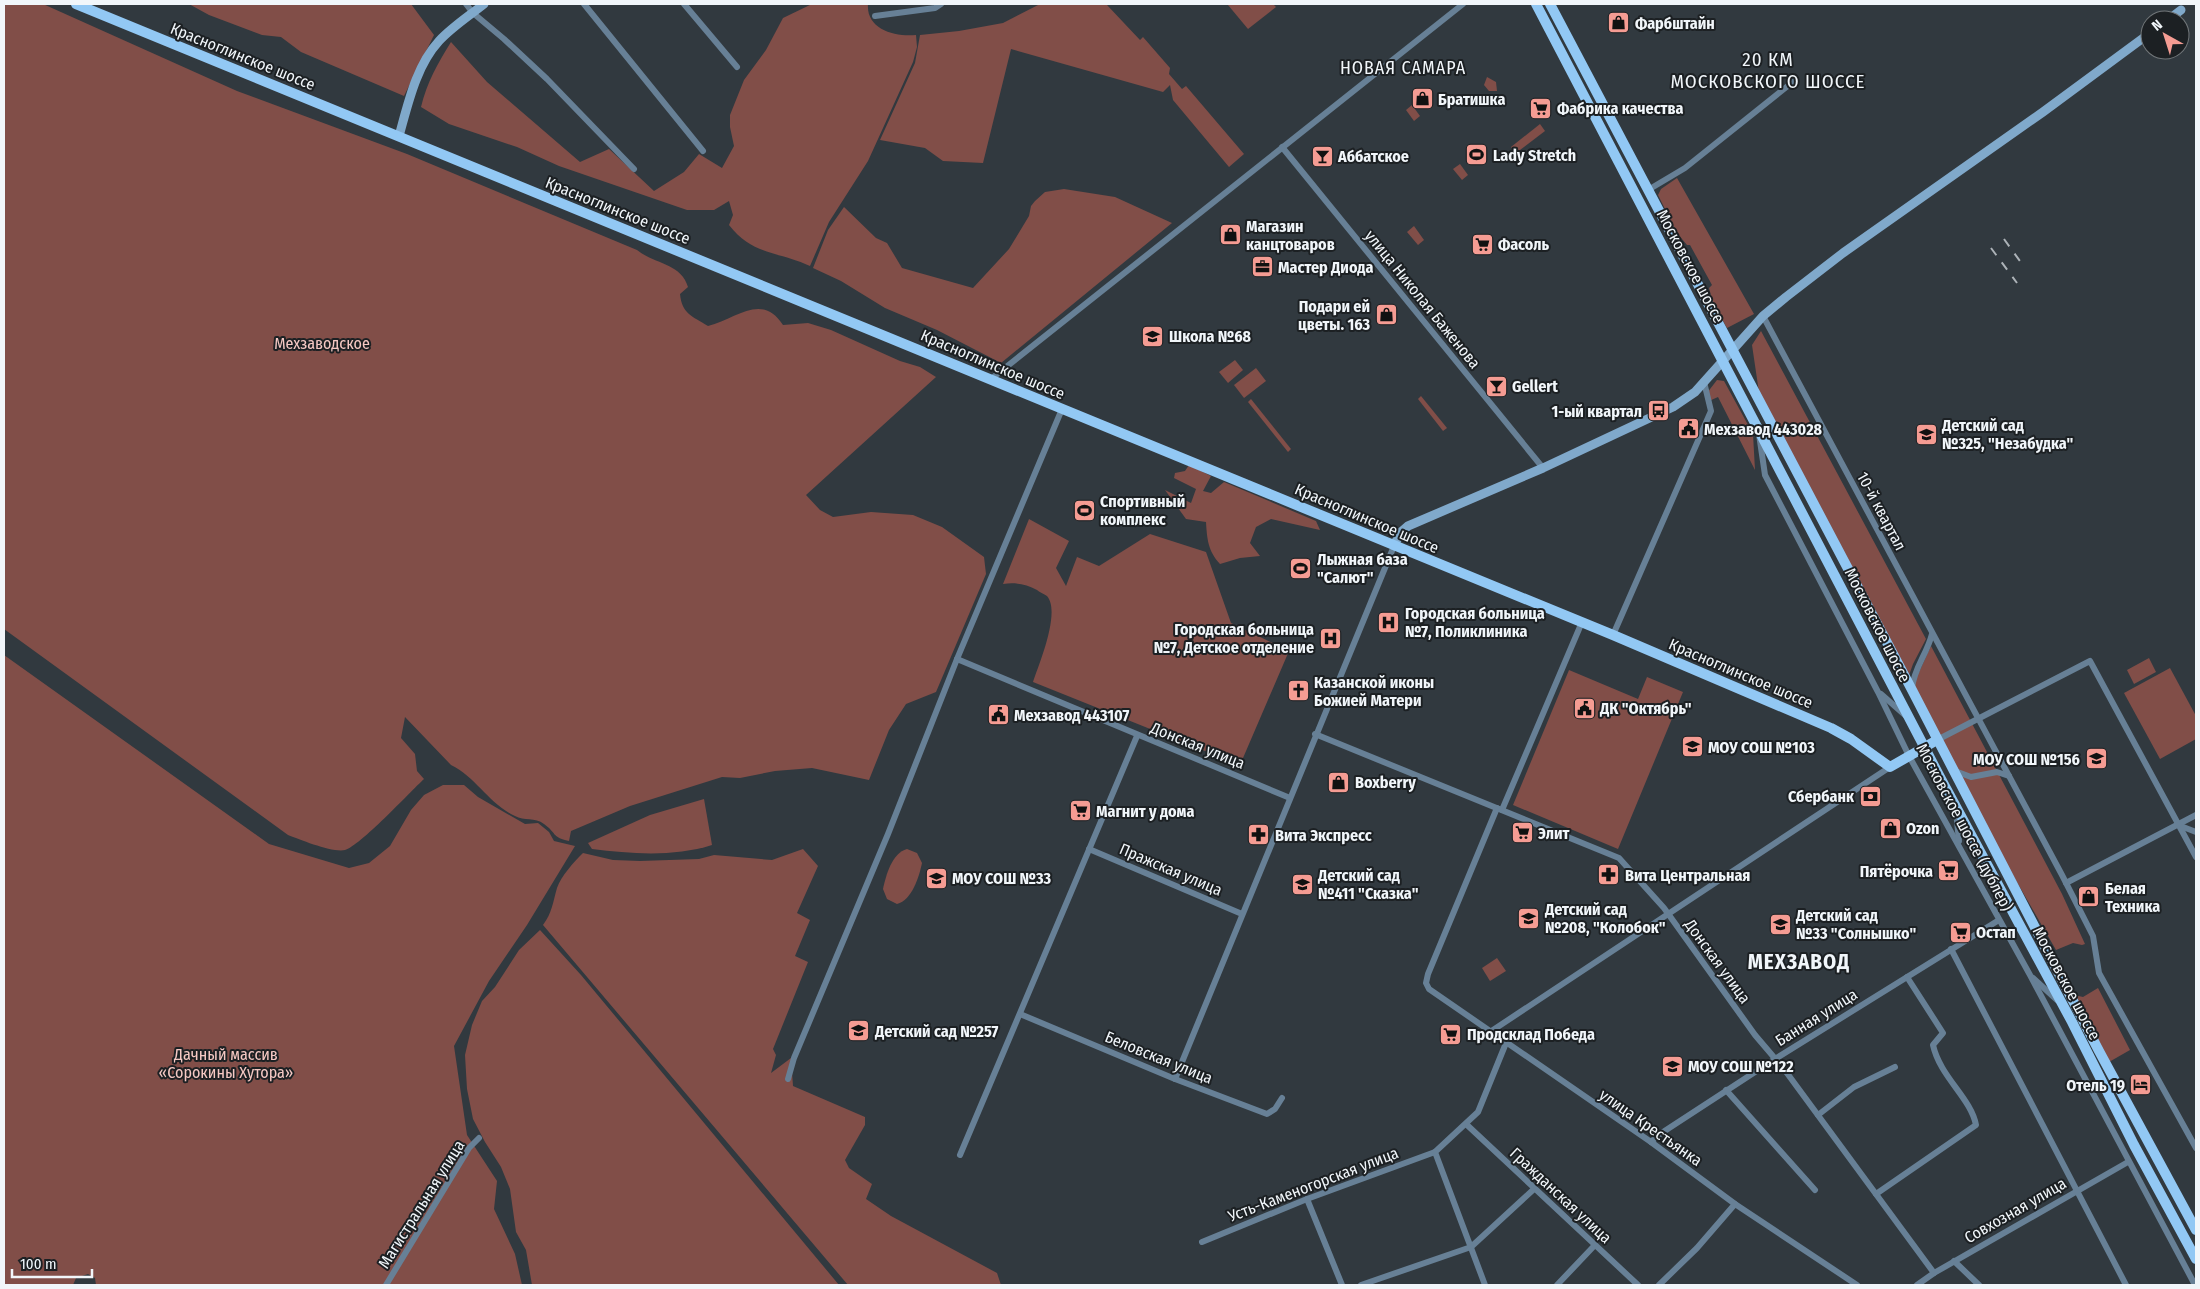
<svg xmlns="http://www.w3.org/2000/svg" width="2200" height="1289" viewBox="0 0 2200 1289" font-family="'Fira Sans Condensed',sans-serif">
<rect width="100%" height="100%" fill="#31393f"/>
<!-- green -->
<g fill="#814e48">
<path d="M 4,4 L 43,4 L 237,91 L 407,154 L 637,250 C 654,264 681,263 688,287 L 680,294 C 682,314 692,316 708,326 C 736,319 762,292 783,325 L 808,323 L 831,330 L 900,361 L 920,367 L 936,377 L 806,495 L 820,510 L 833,517 L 871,512 L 913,515 L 942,527 L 984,557 L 986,574 L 936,692 L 906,704 L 889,730 L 869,780 L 812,768 L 775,771 L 740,778 L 722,777 L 630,806 L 571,831 L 569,841 C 551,837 557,833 544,824 C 535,817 524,821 515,816 C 489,804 476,777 451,765 L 405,717 L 401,738 L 415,754 L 417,771 L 424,779 C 410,792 360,846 345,850 C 333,853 301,840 288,835 L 4,629 Z"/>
<polygon points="189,4 411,4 434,35 404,96 301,52 281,37 262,35 209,15"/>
<path d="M 812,4 L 868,4 C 866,29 894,37 916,35 L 917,47 L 913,62 L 868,161 L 829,222 L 810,266 C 778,251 753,256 729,225 L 733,215 L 729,201 L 714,210 L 687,210 L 559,166 L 517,147 L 449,124 L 421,107 C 427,82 438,63 451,42 L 487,82 L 580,162 L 609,149 L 654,191 L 684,172 L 699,154 L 722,168 L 734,146 L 730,127 L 730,115 L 744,80 L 766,50 L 783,18 Z"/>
<polygon points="1040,4 1107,5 1140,40 1143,37 1170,68 1169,74 1182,89 1186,86 1244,154 1229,167 1173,100 1170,85 1163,92 1011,49 983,163 943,161 925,148 880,140 915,63 920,35 959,31 1003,23"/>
<polygon points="1229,4 1273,4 1276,7 1248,29 1228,5"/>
<polygon points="1487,77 1496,82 1497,91 1489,91 1484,85"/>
<polygon points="1412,105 1420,116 1414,121 1406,110"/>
<polygon points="1540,124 1545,131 1516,153 1511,147"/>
<polygon points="1460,164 1468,175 1462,180 1453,169"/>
<polygon points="1677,178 1754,314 1727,328 1713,303 1709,288 1712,285 1690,245 1687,245 1677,233 1658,195 1661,189"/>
<polygon points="1064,189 1115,197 1172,223 1001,363 937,330 885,308 841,281 813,268 828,230 844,207 876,238 887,243 902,268 973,288 1009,249 1029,216 1031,206 1035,201 1045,192"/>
<polygon points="1414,226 1424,240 1418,245 1407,232"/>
<polygon points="1761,331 1926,639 1913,664 1907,681 1761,406 1752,345"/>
<polygon points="1235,360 1243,370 1228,383 1219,372"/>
<polygon points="1256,368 1266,381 1244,398 1234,385"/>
<polygon points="1717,380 1724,381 1753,434 1755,470 1718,397 1709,401 1707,393"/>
<polygon points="1421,396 1447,428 1443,431 1418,399"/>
<polygon points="1251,399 1291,449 1288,452 1248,402"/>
<path d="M 1189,465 L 1211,476 L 1203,491 L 1211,493 L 1224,482 L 1316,521 L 1320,530 L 1271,519 L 1256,527 L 1250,543 L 1260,556 L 1240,558 L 1220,564 C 1208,551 1207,539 1206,522 L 1186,519 L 1165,490 L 1191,503 L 1196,489 L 1174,478 L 1175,473 L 1185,471 Z"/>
<path d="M 1029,519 L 1069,541 L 1056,568 L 1066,586 L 1077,557 L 1099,566 L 1150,534 L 1206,552 L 1231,623 L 1289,651 L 1240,765 L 1033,682 C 1039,664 1061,612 1047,596 C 1044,594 1039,592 1037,590 C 1026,584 1015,582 1003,584 Z"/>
<polygon points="1931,646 2062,894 2085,944 2082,945 2073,943 2056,950 1953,771 1914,695 1915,681"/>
<polygon points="4,655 269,844 349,868 369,863 390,846 411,810 424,795 443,785 464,785 478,797 525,824 538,823 549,832 554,841 575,846 527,925 489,981 454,1046 467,1135 497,1181 494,1209 515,1254 522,1285 96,1285 95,1278 88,1274 76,1278 73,1285 4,1285"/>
<polygon points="2149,658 2156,672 2134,684 2127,670"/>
<polygon points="2170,668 2196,716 2196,739 2160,759 2124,693"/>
<polygon points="1569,670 1638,699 1647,677 1683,692 1618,849 1513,805"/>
<path d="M 704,799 L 712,845 C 674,857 632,854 592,849 L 588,843 L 650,815 Z"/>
<path d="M 803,849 L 818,866 L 797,913 L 810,920 L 795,956 L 808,962 L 773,1049 L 776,1055 L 771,1073 L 791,1058 L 793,1086 L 865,1117 L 865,1125 L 845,1160 L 849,1168 L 872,1184 L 866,1199 L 891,1216 L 997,1273 L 1001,1285 L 848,1285 L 543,925 C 552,913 553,902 557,888 C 561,876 574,862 583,853 L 613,860 L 640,861 L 699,859 L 714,855 L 772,860 Z"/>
<path d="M 907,849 L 917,853 L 922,863 C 919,877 912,900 897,904 L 887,899 L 883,889 C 886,875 892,853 907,849 Z"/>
<polygon points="540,930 581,975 839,1285 532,1285 526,1250 516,1232 510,1189 501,1167 485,1142 473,1119 467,1089 465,1055 472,1025 482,1001 495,987 519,950"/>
<polygon points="1497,958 1506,971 1490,981 1482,968"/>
<polygon points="2098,988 2130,1050 2109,1062 2074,995 2083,997"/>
</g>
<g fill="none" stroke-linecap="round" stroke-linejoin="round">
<!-- street -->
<g stroke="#678096" stroke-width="6">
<polyline points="466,4 473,13 504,39 547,79 634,169"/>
<polyline points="584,4 703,151"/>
<polyline points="684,4 737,67"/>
<polyline points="875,16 935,8 941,4"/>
<polyline points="1282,147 1543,468"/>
<polyline points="1648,190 1685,168 1794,81"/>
<polyline points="1763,316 2062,875 2093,936 2099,973 2196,1148"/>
<polyline points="991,379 1463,4"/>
<polyline points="1759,434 1765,475 1878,692 1909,756 2030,975 2195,1285"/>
<polyline points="1613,635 1711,411 1704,382"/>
<polyline points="957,659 1290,798"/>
<path d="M 1912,688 C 1914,668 1927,654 1932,634"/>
<polyline points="1881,694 1906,716"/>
<polyline points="1315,734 1619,858 1664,908 1755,1035 1784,1069 1934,1273"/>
<polyline points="1937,740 2090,661 2196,857"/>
<polyline points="1955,771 1971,777 1997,772 2009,776"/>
<polyline points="1497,808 1428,974 1426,983 1429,989 1651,1142 1735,1204 1857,1285"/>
<polyline points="1502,810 1582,622"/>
<polyline points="1956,811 1959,841"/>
<polyline points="2178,825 2196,832"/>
<polyline points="1089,849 1242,914"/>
<polyline points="2066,883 2196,815"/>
<polyline points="1951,949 2126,1285"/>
<polyline points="2033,978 2057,1000"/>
<polyline points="1020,1014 1175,1079 1267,1114 1275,1109 1282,1098"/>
<polyline points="1490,1032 1890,767"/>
<polyline points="788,1079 794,1058 888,834 957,659 1062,409"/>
<polyline points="1175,1079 1394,546"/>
<polyline points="1726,1090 1815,1190"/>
<polyline points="1818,1115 1854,1087 1895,1067"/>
<polyline points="1466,1124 1638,1285"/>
<polyline points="1651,1142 1660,1134 1775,1059 1999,920"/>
<polyline points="960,1155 1137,736"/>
<path d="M 1876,1194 L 1976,1125 C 1971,1098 1940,1077 1933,1045 L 1943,1033 L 1907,977"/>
<polyline points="1307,1199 1342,1285"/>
<polyline points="1202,1242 1307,1199 1435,1152"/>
<polyline points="1954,1261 1979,1285"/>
<polyline points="386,1285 469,1148 479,1138"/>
<polyline points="1361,1285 1471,1247 1534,1189"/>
<polyline points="1485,1285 1435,1152 1478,1112 1506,1043"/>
<polyline points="1557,1285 1594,1246"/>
<polyline points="1659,1285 1697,1248 1735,1204"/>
<polyline points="1917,1285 1934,1273 2128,1162"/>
</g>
<!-- secondary -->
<g stroke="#80a9cb" stroke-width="9">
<polyline points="2168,20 2181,10"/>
<path d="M 399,136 C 408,104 416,66 439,41 C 452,27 469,16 484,4"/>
<polyline points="1394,546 1400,533 1408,526 1543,468 1673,407 1695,392 1763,316 1786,297 1843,253 2043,112 2150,33"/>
</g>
<!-- primary -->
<g stroke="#92c8f4" stroke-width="10">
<polyline points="76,4 1613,635 1831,728 1851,739 1890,767 1937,740"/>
<polyline points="1536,4 1940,777 2072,1022 2134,1145 2196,1259"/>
<polyline points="1550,4 1912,690 2099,1051 2196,1230"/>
</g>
<!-- rail -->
<g stroke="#acb2b7" stroke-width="2" stroke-dasharray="9 9" stroke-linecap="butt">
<polyline points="2004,239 2025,268"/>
<polyline points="1991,248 2017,283"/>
</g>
</g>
<!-- icons -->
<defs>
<symbol id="shop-square" viewBox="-11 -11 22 22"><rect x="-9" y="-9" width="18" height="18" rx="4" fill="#f59c93" stroke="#1c2023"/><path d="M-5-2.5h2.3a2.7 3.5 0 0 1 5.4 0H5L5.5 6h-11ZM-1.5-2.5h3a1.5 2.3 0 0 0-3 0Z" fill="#111"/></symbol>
<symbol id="supermarket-square" viewBox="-11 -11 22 22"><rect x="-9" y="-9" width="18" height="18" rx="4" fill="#f59c93" stroke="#1c2023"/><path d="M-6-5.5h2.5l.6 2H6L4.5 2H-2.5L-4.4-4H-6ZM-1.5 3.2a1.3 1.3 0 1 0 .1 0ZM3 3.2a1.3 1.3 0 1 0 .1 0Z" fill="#111"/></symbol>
<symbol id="stadium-square" viewBox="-11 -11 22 22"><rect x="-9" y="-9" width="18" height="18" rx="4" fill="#f59c93" stroke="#1c2023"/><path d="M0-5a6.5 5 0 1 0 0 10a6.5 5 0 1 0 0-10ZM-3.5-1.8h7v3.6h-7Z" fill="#111"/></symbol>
<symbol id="bar-square" viewBox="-11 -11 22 22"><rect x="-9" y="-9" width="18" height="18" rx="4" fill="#f59c93" stroke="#1c2023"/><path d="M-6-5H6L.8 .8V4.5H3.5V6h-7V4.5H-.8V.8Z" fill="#111"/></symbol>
<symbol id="office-square" viewBox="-11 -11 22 22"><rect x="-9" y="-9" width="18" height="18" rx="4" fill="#f59c93" stroke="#1c2023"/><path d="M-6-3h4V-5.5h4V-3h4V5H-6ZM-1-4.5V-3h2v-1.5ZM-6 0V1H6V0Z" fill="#111"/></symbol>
<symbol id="school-square" viewBox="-11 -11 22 22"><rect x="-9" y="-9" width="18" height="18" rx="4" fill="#f59c93" stroke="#1c2023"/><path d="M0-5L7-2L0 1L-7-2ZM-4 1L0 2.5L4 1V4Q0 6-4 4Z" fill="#111"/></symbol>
<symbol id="bus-square" viewBox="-11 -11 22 22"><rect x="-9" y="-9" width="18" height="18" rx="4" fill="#f59c93" stroke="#1c2023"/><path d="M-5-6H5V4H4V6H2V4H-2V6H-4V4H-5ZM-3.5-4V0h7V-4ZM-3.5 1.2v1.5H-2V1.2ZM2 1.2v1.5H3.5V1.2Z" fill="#111"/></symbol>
<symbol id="civic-square" viewBox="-11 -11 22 22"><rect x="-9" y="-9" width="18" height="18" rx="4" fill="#f59c93" stroke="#1c2023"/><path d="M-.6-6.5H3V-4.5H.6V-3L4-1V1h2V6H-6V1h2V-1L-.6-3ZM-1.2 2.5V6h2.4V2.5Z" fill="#111"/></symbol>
<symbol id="hospital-square" viewBox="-11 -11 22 22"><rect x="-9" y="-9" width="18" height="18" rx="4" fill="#f59c93" stroke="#1c2023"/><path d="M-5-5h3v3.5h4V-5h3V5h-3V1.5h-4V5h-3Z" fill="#111"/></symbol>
<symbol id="church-square" viewBox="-11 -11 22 22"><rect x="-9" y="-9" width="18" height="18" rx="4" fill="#f59c93" stroke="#1c2023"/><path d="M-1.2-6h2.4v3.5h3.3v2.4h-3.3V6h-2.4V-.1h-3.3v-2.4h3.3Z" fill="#111"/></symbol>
<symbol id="bank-square" viewBox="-11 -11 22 22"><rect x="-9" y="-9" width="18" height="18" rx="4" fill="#f59c93" stroke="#1c2023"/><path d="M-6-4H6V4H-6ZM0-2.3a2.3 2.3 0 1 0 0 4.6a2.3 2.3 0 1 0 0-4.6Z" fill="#111"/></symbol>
<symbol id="pharmacy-square" viewBox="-11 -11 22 22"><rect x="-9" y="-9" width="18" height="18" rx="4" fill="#f59c93" stroke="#1c2023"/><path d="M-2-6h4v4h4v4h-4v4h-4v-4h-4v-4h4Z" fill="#111"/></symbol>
<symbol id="hotel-square" viewBox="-11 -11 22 22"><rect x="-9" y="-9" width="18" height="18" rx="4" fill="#f59c93" stroke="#1c2023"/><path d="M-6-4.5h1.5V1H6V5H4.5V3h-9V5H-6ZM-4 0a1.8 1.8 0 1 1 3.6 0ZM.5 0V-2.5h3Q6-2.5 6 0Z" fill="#111"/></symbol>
</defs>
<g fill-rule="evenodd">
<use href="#shop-square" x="1606" y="10" width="25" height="25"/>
<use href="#shop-square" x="1410" y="86" width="25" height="25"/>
<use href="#supermarket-square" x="1528" y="96" width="25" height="25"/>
<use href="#stadium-square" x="1464" y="142" width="25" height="25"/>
<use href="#bar-square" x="1310" y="144" width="25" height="25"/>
<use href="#shop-square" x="1218" y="222" width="25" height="25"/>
<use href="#supermarket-square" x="1470" y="232" width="25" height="25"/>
<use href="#office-square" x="1250" y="254" width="25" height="25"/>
<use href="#shop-square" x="1374" y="302" width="25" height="25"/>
<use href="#school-square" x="1140" y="324" width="25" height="25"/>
<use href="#bar-square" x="1484" y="374" width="25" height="25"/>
<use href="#bus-square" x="1646" y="398" width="25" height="25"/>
<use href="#civic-square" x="1676" y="416" width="25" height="25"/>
<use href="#school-square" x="1914" y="422" width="25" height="25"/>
<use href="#stadium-square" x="1072" y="498" width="25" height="25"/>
<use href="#stadium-square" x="1288" y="556" width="25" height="25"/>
<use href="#hospital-square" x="1376" y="610" width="25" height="25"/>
<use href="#hospital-square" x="1318" y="626" width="25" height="25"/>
<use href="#church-square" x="1286" y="678" width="25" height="25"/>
<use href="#civic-square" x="1572" y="696" width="25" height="25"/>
<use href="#civic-square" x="986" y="702" width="25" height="25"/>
<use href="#school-square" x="1680" y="734" width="25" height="25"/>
<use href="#school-square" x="2084" y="746" width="25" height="25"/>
<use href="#shop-square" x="1326" y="770" width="25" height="25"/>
<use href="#bank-square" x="1858" y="784" width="25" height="25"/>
<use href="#supermarket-square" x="1068" y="798" width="25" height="25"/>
<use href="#shop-square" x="1878" y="816" width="25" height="25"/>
<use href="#supermarket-square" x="1510" y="820" width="25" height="25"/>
<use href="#pharmacy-square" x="1246" y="822" width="25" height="25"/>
<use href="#supermarket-square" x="1936" y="858" width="25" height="25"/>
<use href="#pharmacy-square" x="1596" y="862" width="25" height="25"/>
<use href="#school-square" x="924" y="866" width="25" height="25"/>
<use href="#school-square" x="1290" y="872" width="25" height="25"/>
<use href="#shop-square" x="2076" y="884" width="25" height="25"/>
<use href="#school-square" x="1516" y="906" width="25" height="25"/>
<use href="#school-square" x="1768" y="912" width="25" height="25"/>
<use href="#supermarket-square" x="1948" y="920" width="25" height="25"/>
<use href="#school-square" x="846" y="1018" width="25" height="25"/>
<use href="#supermarket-square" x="1438" y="1022" width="25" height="25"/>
<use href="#school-square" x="1660" y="1054" width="25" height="25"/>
<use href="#hotel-square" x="2128" y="1072" width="25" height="25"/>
</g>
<g text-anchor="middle" stroke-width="4" stroke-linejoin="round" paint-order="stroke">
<!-- poi labels -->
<g font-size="16" font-weight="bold" fill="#f1f6fa" stroke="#1c2023" text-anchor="start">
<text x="1635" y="29">Фарбштайн</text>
<text x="1438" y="105">Братишка</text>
<text x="1557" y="114">Фабрика качества</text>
<text x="1493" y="161">Lady Stretch</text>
<text x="1338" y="162">Аббатское</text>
<text x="1246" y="232">Магазин<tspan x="1246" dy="18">канцтоваров</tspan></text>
<text x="1498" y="250">Фасоль</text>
<text x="1278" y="273">Мастер Диода</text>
<text x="1370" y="312" text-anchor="end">Подари ей<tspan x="1370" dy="18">цветы. 163</tspan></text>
<text x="1169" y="342">Школа №68</text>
<text x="1512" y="392">Gellert</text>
<text x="1642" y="417" text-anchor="end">1-ый квартал</text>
<text x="1942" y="431">Детский сад<tspan x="1942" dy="18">№325, "Незабудка"</tspan></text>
<text x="1704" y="435">Мехзавод 443028</text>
<text x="1100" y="507">Спортивный<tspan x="1100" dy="18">комплекс</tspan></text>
<text x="1317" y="565">Лыжная база<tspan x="1317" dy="18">"Салют"</tspan></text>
<text x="1405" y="619">Городская больница<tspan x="1405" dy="18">№7, Поликлиника</tspan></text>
<text x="1314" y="635" text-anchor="end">Городская больница<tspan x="1314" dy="18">№7, Детское отделение</tspan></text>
<text x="1314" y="688">Казанской иконы<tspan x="1314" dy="18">Божией Матери</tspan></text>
<text x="1600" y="714">ДК "Октябрь"</text>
<text x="1014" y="721">Мехзавод 443107</text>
<text x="1708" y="753">МОУ СОШ №103</text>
<text x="2080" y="765" text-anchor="end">МОУ СОШ №156</text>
<text x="1355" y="788">Boxberry</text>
<text x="1854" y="802" text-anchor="end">Сбербанк</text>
<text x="1096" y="817">Магнит у дома</text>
<text x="1906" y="834">Ozon</text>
<text x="1538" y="839">Элит</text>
<text x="1275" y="841">Вита Экспресс</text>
<text x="1933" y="877" text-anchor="end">Пятёрочка</text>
<text x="1318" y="881">Детский сад<tspan x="1318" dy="18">№411 "Сказка"</tspan></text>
<text x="1625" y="881">Вита Центральная</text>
<text x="952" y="884">МОУ СОШ №33</text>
<text x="2105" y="894">Белая<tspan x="2105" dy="18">Техника</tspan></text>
<text x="1545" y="915">Детский сад<tspan x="1545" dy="18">№208, "Колобок"</tspan></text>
<text x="1796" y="921">Детский сад<tspan x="1796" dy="18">№33 "Солнышко"</tspan></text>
<text x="1976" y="938">Остап</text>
<text x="875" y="1037">Детский сад №257</text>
<text x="1467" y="1040">Продсклад Победа</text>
<text x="1688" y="1072">МОУ СОШ №122</text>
<text x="2125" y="1091" text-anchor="end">Отель 19</text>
</g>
<!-- street labels -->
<g font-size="16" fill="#f1f6fa" stroke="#1c2023">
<text transform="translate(243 56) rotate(22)" y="6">Красноглинское шоссе</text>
<text transform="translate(618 210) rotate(22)" y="6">Красноглинское шоссе</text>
<text transform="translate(1691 266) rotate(62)" y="6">Московское шоссе</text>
<text transform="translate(1423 299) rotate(51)" y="6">улица Николая Баженова</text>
<text transform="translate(993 364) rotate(23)" y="6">Красноглинское шоссе</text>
<text transform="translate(1882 511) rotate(62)" y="6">10-й квартал</text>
<text transform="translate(1367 518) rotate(23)" y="6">Красноглинское шоссе</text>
<text transform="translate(1878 625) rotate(63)" y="6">Московское шоссе</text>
<text transform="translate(1741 673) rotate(23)" y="6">Красноглинское шоссе</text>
<text transform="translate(1198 745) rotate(22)" y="6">Донская улица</text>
<text transform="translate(1965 827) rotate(62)" y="6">Московское шоссе (дублер)</text>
<text transform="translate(1171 869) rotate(23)" y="6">Пражская улица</text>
<text transform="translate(1718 961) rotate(54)" y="6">Донская улица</text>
<text transform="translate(2067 983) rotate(62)" y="6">Московское шоссе</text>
<text transform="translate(1816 1017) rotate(-32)" y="6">Банная улица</text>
<text transform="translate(1159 1057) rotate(22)" y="6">Беловская улица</text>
<text transform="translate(1651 1127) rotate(35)" y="6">улица Крестьянка</text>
<text transform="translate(1313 1184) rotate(-21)" y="6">Усть-Каменогорская улица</text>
<text transform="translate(1561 1195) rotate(43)" y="6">Гражданская улица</text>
<text transform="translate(421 1204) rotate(-58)" y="6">Магистральная улица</text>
<text transform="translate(2015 1210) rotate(-30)" y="6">Совхозная улица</text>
</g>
<!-- park labels -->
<g font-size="16" fill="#f6c9c4" stroke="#1c2023">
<text x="322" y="349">Мехзаводское</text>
<text x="226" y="1060">Дачный массив<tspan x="226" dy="18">«Сорокины Хутора»</tspan></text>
</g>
<!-- neighbourhood labels -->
<g font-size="18" letter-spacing="1" fill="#f1f6fa" stroke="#1c2023">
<text x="1403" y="74">НОВАЯ САМАРА</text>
</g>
<!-- quarter labels -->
<g font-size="19" letter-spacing="1" fill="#f1f6fa" stroke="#1c2023">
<text x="1768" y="66">20 КМ<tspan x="1768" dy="22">МОСКОВСКОГО ШОССЕ</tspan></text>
</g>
<!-- district labels -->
<g font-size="21" font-weight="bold" letter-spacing="1" fill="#f1f6fa" stroke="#1c2023">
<text x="1799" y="969">МЕХЗАВОД</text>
</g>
</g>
<!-- border -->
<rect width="2200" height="1289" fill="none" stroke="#f1f6fa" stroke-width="10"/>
<!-- north arrow -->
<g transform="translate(2165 35) rotate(321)"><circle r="24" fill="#1c2023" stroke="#717679"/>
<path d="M0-4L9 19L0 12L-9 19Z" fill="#f59c93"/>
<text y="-8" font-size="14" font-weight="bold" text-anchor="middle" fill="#f1f6fa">N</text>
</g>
<!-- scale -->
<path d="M12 1269v8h80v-8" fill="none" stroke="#f1f6fa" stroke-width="2.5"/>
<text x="20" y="1269" font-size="15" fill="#f1f6fa" stroke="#1c2023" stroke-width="4" paint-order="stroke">100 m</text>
</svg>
